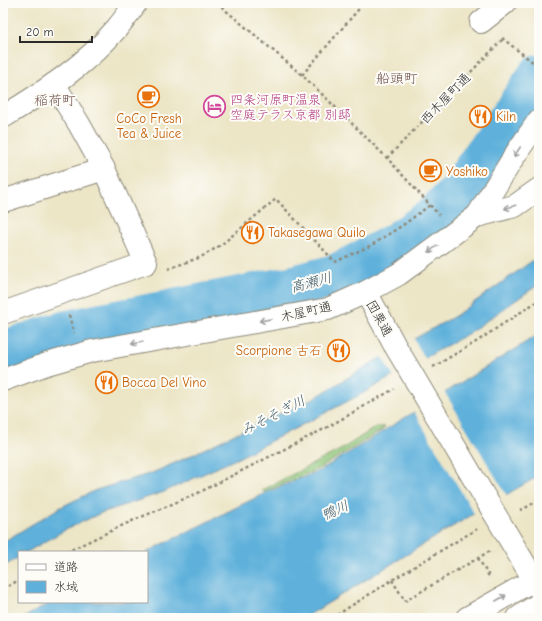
<svg xmlns="http://www.w3.org/2000/svg" width="542" height="621" viewBox="0 0 542 621" font-family="'Comic Neue','Klee One',sans-serif">
<rect width="100%" height="100%" fill="#fdfcf7"/>
<filter id="ink" filterUnits="userSpaceOnUse"><feTurbulence type="fractalNoise" baseFrequency=".025" numOctaves="2"/><feDisplacementMap in="SourceGraphic" scale="8" xChannelSelector="R" yChannelSelector="G"/><feConvolveMatrix kernelMatrix="1 2 1 2 8 2 1 2 1" color-interpolation-filters="sRGB"/></filter>
<filter id="wash" filterUnits="userSpaceOnUse"><feTurbulence type="fractalNoise" baseFrequency=".012" numOctaves="4" result="noise"/><feDisplacementMap in="SourceGraphic" scale="16" xChannelSelector="R" yChannelSelector="G"/><feGaussianBlur stdDeviation="0.9" result="paint"/><feColorMatrix in="noise" values="0 0 0 0 0 0 0 0 0 0 0 0 0 0 0 0 0 1.4 0 .05"/><feComposite in="paint" operator="in"/></filter>
<g filter="url(#wash)">
<rect width="100%" height="100%" fill="#ece5c6"/>
<!-- green -->
<polygon fill="#8ec578" stroke="#5c7852" points="376,427 385,427 382,430 320,468 264,492 262,490 342,449"/>
<!-- water -->
<g fill="#5fb1db" stroke="#456e83">
<polygon points="539,256 539,284 469,333 358,396 238,458 164,492 101,513 65,530 27,552 19,552 19,557 3,567 3,542 59,508 96,490 152,473 177,462 233,435 316,397 380,358 455,316"/>
<polygon points="539,334 539,476 516,489 450,528 304,618 23,618 52,602 147,602 147,552 265,493 321,470"/>
</g>
<!-- pier -->
<g fill="#ece5c6">
<polygon points="413,337 426,360 394,378 381,355"/>
<polygon points="444,391 507,496 475,515 413,410"/>
</g>
<g fill="none" stroke-linecap="round" stroke-linejoin="round">
<!-- river -->
<polyline stroke="#5fb1db" stroke-width="43" points="3,352 65,332 84,328 288,288 337,275 396,244 431,220 445,207 460,191 482,159 539,76"/>
</g>
</g>
<g filter="url(#ink)">
<g fill="none" stroke-linecap="round" stroke-linejoin="round">
<defs>
<g id="minor">
<polyline points="481,22 505,3"/>
<polyline points="54,84 79,124 104,169"/>
<polyline points="3,201 104,169 146,263 3,313"/>
<polyline points="477,216 515,206 539,189"/>
<polyline points="366,292 394,344"/>
<polyline points="3,380 47,364 92,351 328,309 366,292 399,274 477,216 517,152 539,120"/>
<polyline points="506,533 539,588"/>
<polyline points="467,618 539,577"/>
<polyline points="518,618 539,604"/>
</g>
<path id="major" d="M 3,117 C 44,92 86,65 117,28 C 124,20 130,11 136,3"/>
</defs>
<!-- minor casing -->
<use href="#minor" stroke="#8c8878" stroke-width="24"/>
<!-- major casing -->
<use href="#major" stroke="#8c8878" stroke-width="24"/>
<!-- path -->
<g stroke="#8c8878" stroke-width="2.5" stroke-dasharray="3 3" stroke-linecap="butt">
<polyline points="217,3 302,75 326,98 387,158 439,215"/>
<polyline points="459,3 464,7"/>
<polyline points="502,38 539,67"/>
<polyline points="302,75 364,3"/>
<polyline points="387,158 503,39"/>
<polyline points="168,269 201,257 221,245 276,199 335,262 372,245 403,225 430,205"/>
<polyline points="69,315 74,333"/>
<polyline points="433,367 476,342 539,300"/>
<polyline points="520,510 527,507 539,500"/>
<polyline points="66,552 132,521 198,493 326,428 394,389"/>
<polyline points="478,558 490,578"/>
<polyline points="392,580 405,601 490,551"/>
<polyline points="3,589 19,580"/>
<polyline points="332,618 392,580 477,529"/>
</g>
<!-- minor -->
<use href="#minor" stroke="#fff" stroke-width="22"/>
<!-- major -->
<use href="#major" stroke="#fff" stroke-width="22"/>
<defs>
<polyline id="minor-bridge" points="394,344 506,533"/>
</defs>
<!-- minor-bridge casing -->
<use href="#minor-bridge" stroke="#8c8878" stroke-width="24" stroke-linecap="butt"/>
<!-- minor-bridge -->
<use href="#minor-bridge" stroke="#fff" stroke-width="22"/>
</g>
<!-- one-way arrows -->
<defs><path id="oneway-shaft" d="M-6 0H5M1.5-3L5.5 0L1.5 3" fill="none" stroke-width="1.6" stroke-linecap="round" stroke-linejoin="round"/></defs>
<g stroke="#a0a0a0">
<use href="#oneway-shaft" transform="translate(517 152) rotate(123)"/>
<use href="#oneway-shaft" transform="translate(510 207) rotate(162)"/>
<use href="#oneway-shaft" transform="translate(433 249) rotate(144)"/>
<use href="#oneway-shaft" transform="translate(265 320) rotate(170)"/>
<use href="#oneway-shaft" transform="translate(137 343) rotate(170)"/>
<use href="#oneway-shaft" transform="translate(501 598) rotate(-30)"/>
</g>
</g>
<!-- icons -->
<defs>
<symbol id="cafe-ring" viewBox="-11 -11 22 22"><circle r="9.5" fill="#fdfcf7" stroke="#e8710a" stroke-width="1.5"/><path d="M-5.5-4.5H6V0H3Q3 3.5 0 3.5H-2.5Q-5.5 3.5-5.5 0ZM3-3.2v2h1.7v-2ZM-6 4.5H4V6H-6Z" fill="#e8710a"/></symbol>
<symbol id="hotel-ring" viewBox="-11 -11 22 22"><circle r="9.5" fill="#fdfcf7" stroke="#d1479c" stroke-width="1.5"/><path d="M-6-4.5h1.5V1H6V5H4.5V3h-9V5H-6ZM-4 0a1.8 1.8 0 1 1 3.6 0ZM.5 0V-2.5h3Q6-2.5 6 0Z" fill="#d1479c"/></symbol>
<symbol id="restaurant-ring" viewBox="-11 -11 22 22"><circle r="9.5" fill="#fdfcf7" stroke="#e8710a" stroke-width="1.5"/><path d="M-5-6h1v4h1v-4h1v4h1v-4h1v5L-1.5 .5V6h-2V.5L-5-1ZM5-6V6H3V1.5H1.5Q1.5-4 5-6Z" fill="#e8710a"/></symbol>
</defs>
<g fill-rule="evenodd">
<use href="#cafe-ring" x="136" y="84" width="25" height="25"/>
<use href="#hotel-ring" x="202" y="94" width="25" height="25"/>
<use href="#restaurant-ring" x="468" y="104" width="25" height="25"/>
<use href="#cafe-ring" x="418" y="158" width="25" height="25"/>
<use href="#restaurant-ring" x="240" y="220" width="25" height="25"/>
<use href="#restaurant-ring" x="326" y="338" width="25" height="25"/>
<use href="#restaurant-ring" x="94" y="370" width="25" height="25"/>
</g>
<g text-anchor="middle" stroke-width="4" stroke-linejoin="round" paint-order="stroke">
<!-- street labels -->
<g font-size="13" fill="#2b2b2b" stroke="#fdfcf7">
<text transform="translate(445 98) rotate(-46)" y="5">西木屋町通</text>
<text transform="translate(306 311) rotate(-13)" y="5">木屋町通</text>
<text transform="translate(380 318) rotate(61)" y="5">団栗通</text>
</g>
<!-- hotel labels -->
<g font-size="13" fill="#b23c85" stroke="#fdfcf7" text-anchor="start">
<text x="230" y="104">四条河原町温泉<tspan x="230" dy="15">空庭テラス京都 別邸</tspan></text>
</g>
<!-- food labels -->
<g font-size="13" fill="#c56008" stroke="#fdfcf7" text-anchor="start">
<text x="496" y="121">Kiln</text>
<text x="149" y="123" text-anchor="middle">CoCo Fresh<tspan x="149" dy="15">Tea &amp; Juice</tspan></text>
<text x="446" y="176">Yoshiko</text>
<text x="268" y="237">Takasegawa Quilo</text>
<text x="322" y="355" text-anchor="end">Scorpione 古石</text>
<text x="122" y="387">Bocca Del Vino</text>
</g>
<!-- neighbourhood labels -->
<g font-size="14" fill="#745752" stroke="#fdfcf7">
<text x="397" y="83">船頭町</text>
<text x="55" y="105">稲荷町</text>
</g>
<!-- water labels -->
<g font-size="14" font-style="italic" fill="#3d5a69" stroke="#fdfcf7">
<text transform="translate(311 282) rotate(-15)" y="5">高瀬川</text>
<text transform="translate(273 415) rotate(-27)" y="5">みそそぎ川</text>
<text transform="translate(335 510) rotate(-24)" y="5">鴨川</text>
</g>
</g>
<!-- margin -->
<rect width="542" height="621" fill="none" stroke="#fdfcf7" stroke-width="16"/>
<!-- legend -->
<rect x="18" y="551" width="130" height="52" fill="#fdfcf7" stroke="#a9a8a5"/>
<rect x="26" y="564" width="20" height="6" fill="#ffffff" stroke="#a9a8a5"/>
<text x="54" y="571" font-size="12" fill="#2b2b2b">道路</text>
<rect x="26" y="581" width="20" height="12" fill="#5fb1db" stroke="#a9a8a5"/>
<text x="54" y="591" font-size="12" fill="#2b2b2b">水域</text>
<!-- scale -->
<path d="M20 36v6h72v-6" fill="none" stroke="#2b2b2b" stroke-width="2"/>
<text x="26" y="36" font-size="12" fill="#2b2b2b" stroke="#fdfcf7" stroke-width="3" paint-order="stroke">20 m</text>
</svg>
